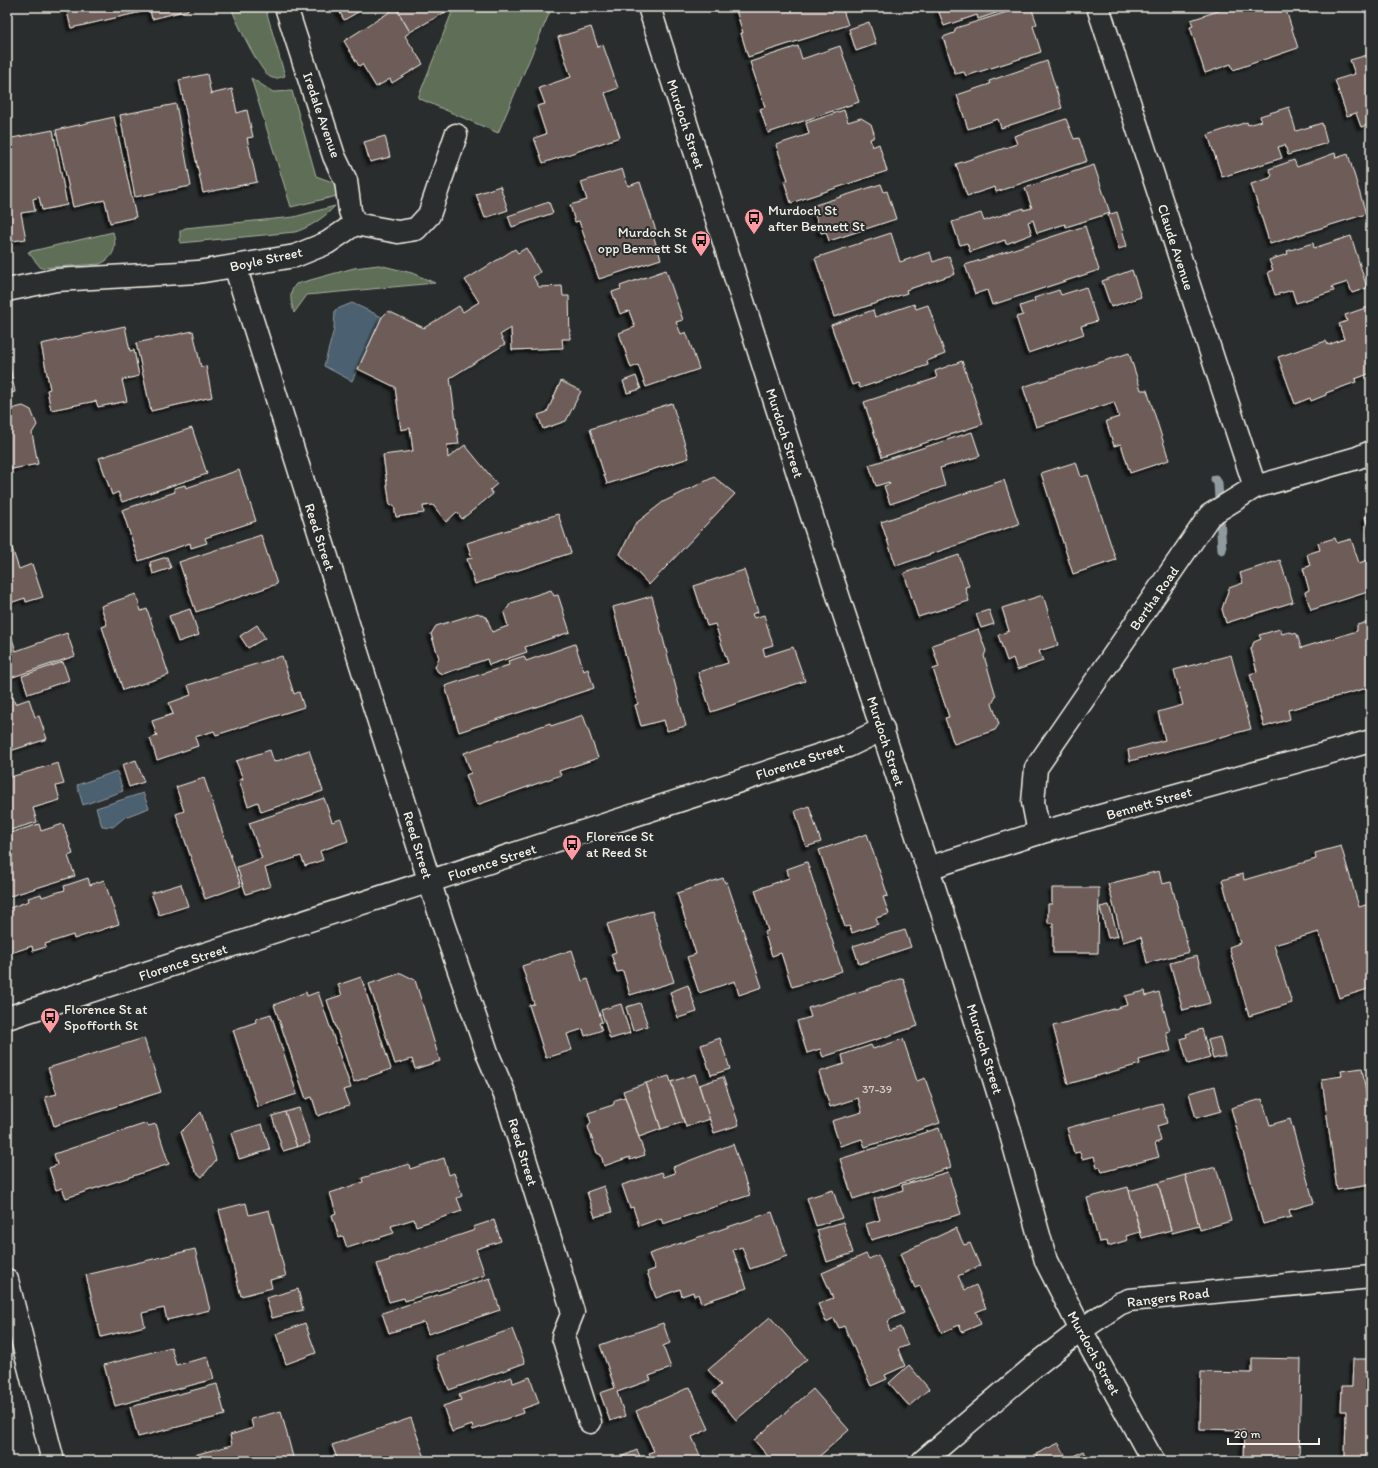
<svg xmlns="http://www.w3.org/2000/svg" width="1378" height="1468" viewBox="0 0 1378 1468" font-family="Itim,sans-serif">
<defs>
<filter id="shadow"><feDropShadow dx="-3.5" dy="3.5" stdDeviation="1" flood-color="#0009"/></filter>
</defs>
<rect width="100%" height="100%" fill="#2a2d2e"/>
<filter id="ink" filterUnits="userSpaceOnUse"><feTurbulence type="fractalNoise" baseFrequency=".025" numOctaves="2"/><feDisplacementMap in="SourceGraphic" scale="8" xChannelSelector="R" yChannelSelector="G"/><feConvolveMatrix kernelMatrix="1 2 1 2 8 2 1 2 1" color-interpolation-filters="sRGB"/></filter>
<g filter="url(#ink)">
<!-- green -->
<g fill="#5e6e57" stroke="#a9b0a0">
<path d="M 231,7 L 265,7 L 285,76 C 281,77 275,80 270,77 C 259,70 236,21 231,7 Z"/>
<polygon points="454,7 552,7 498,133 418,98"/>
<polygon points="251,78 273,92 292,91 316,176 335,183 337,196 291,207"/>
<path d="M 335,206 C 325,217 309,228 295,232 L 180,243 L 180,231 L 185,228 L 294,217 Z"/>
<path d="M 113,232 C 117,246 115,257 100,264 L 41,268 L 28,252 Z"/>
<path d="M 379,265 L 412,273 L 435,283 L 307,295 L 294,313 C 291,301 288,293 296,284 L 354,268 Z"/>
</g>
<!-- water -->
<g fill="#4c606f" stroke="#8f9a9f">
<polygon points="352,303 382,317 352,381 324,366 334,329 335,310"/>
<polygon points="117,771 123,791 83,805 77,785"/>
<polygon points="143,793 149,808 125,817 113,827 102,826 96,808"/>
</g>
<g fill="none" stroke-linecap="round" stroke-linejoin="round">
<!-- stream -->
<polyline stroke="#8f9a9f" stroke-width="9" points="1215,479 1218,483 1222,550"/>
</g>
<!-- building -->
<g fill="#6d5b58" stroke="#f4f1e8" filter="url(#shadow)">
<polygon points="66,7 188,7 188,10 152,19 150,10 71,28"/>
<polygon points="337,7 367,7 344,20"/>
<polygon points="398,7 447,7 449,10 410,32 396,8"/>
<polygon points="735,7 842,7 848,25 748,57 741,33 743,33"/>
<polygon points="937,7 1014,7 978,19 977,15 944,26"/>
<polygon points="1023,7 1031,7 1037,24 1033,26 1041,52 966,76 964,72 955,74 943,37 954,33 956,28"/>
<polygon points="1230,7 1285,7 1298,48 1233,70 1231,64 1205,73 1190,27 1193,26 1191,20"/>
<polygon points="396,8 410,32 405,36 423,64 392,83 390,79 376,87 362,64 359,66 344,41"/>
<polygon points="869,22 876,44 856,51 849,29"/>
<polygon points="591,27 598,47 603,45 618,88 605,93 620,137 543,163 534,138 546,134 537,106 545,104 539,88 571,77 558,37"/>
<polygon points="798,46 802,59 840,46 859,102 768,133 760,109 765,107 750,62"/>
<polygon points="1371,54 1371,124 1361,127 1356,113 1347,116 1335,80 1355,74 1350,60"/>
<polygon points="1047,61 1062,108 1001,128 998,119 968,129 957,95 990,84 989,81"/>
<polygon points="207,74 211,94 232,89 237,113 247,110 253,137 247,138 257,182 203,193 179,80"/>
<polygon points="176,104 191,186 135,197 120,115"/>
<polygon points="1289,107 1296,131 1322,123 1327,143 1288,155 1285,145 1278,147 1282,158 1222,177 1208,135 1247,122 1248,125 1261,121 1260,116"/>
<polygon points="844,110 848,122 861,118 871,124 874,133 873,138 870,139 872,147 879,144 887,171 791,203 784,181 788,180 776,145 809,134 806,123"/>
<polygon points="114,117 136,217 110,223 105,200 73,207 56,130"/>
<polygon points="1066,119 1074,139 1079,138 1087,161 996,192 995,187 967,196 956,164 1017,144 1014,136"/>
<polygon points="53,130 67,205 42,210 39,197 33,199 35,211 21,213 26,239 7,242 7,139"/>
<polygon points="385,136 390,157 370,162 364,142"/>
<polygon points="1335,153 1336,158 1348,154 1366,214 1270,244 1251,184 1270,178 1272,175 1269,169 1294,160 1297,167"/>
<polygon points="1094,165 1110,213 1066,227 1065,224 1037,233 1033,220 1028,222 1032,234 1006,244 1005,240 970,252 967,243 960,245 952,222 981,213 984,221 1024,208 1024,210 1032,208 1025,188"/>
<polygon points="622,169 628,186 640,182 656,231 652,232 661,259 599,279 579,221 575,222 570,205 587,200 581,182"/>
<polygon points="881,184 884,192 887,191 896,219 829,241 826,232 821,233 812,206"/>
<polygon points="500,186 508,210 485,218 476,194"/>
<polygon points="549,202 553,213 512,227 508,216"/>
<polygon points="1117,212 1127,246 1119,249 1108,215"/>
<polygon points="1085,226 1099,270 992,305 987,290 975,294 965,265"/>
<polygon points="891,233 900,262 930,252 933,262 949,256 955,274 906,290 907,293 834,317 815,258"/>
<polygon points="1351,236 1367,288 1352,293 1348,282 1332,287 1334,291 1296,303 1292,290 1275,295 1268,272 1273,270 1269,260 1288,254 1287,251 1313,243 1314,248"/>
<polygon points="526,248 540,272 533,277 539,287 562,286 563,296 569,296 570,339 562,339 563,348 512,350 511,328 500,335 505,344 450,378 459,444 447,445 448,458 465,445 497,484 490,490 493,494 462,519 457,512 446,522 433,505 423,506 424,513 396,517 394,505 390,506 383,455 413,451 410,428 401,430 395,387 358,369 382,317 388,311 424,328 459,306 463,312 479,302 465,280 515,249 518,253"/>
<polygon points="666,270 683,320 676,322 681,334 686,332 699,369 646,387 638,365 631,368 619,333 635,327 629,311 620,314 612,292 621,289 620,286"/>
<polygon points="1132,270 1141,297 1111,307 1102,281"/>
<polygon points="1086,287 1097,321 1081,326 1084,334 1028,353 1016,317 1023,315 1020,306 1035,301 1034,298 1059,290 1061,295"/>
<polygon points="914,304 916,309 928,305 945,354 927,361 928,365 860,388 858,383 852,385 831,325 873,310 875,317"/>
<polygon points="1371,306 1371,360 1369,360 1371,373 1355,379 1356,382 1326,393 1326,395 1311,401 1310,398 1295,404 1278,357 1326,341 1328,345 1344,339 1339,324 1347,321 1345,315"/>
<polygon points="125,326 130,351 134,350 139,376 122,380 127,401 98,407 96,401 51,410 47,390 50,389 41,344"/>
<polygon points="193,331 201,367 206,366 212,397 151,411 136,343"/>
<polygon points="7,353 15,392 7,394"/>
<polygon points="1129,353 1141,390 1147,390 1169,460 1130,473 1121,444 1114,446 1106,421 1119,417 1114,402 1036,427 1023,387"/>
<polygon points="962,361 983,424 882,457 864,402 937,378 935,371"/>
<polygon points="636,376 641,389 627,393 623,381"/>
<polygon points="561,381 581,391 566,421 543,429 538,415 547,412"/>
<polygon points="672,403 689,458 607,484 590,429"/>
<polygon points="23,406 31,410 37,425 32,433 38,464 7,470 7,410"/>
<polygon points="192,428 207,474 122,502 118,492 112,495 99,458"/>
<polygon points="972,432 980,456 940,468 945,486 890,504 884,486 890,484 889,482 876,486 869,465"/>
<polygon points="1076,462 1081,477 1088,475 1116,560 1073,574 1041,473"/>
<polygon points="239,470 256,521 205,538 207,543 191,548 190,543 139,561 122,510 175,492 174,488 185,485 186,488"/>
<polygon points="714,477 735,494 649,585 620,554 635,524 663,502"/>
<polygon points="1004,480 1019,524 896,566 881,522"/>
<polygon points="558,514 571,553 475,584 467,559 472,558 467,543"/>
<polygon points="1371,515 1371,533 1365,517"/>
<polygon points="261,535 277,584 196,612 179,562"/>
<polygon points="1335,538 1337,543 1351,539 1359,563 1368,560 1371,570 1371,591 1311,610 1305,592 1309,590 1303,568 1310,566 1307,554 1320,550 1318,543"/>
<polygon points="11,545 19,569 32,564 43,597 26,602 25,598 7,604 7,546"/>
<polygon points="959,555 969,586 965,587 969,601 918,617 904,573"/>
<polygon points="167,557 171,568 153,574 150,562"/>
<polygon points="1280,560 1293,602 1226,623 1222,609 1229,588 1243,583 1240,573"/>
<polygon points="744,570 758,612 752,614 754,618 764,615 773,645 763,648 765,656 793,647 805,681 711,712 698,672 728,663 715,624 707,626 694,586"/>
<polygon points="551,590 554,596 558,595 570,632 525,647 527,652 489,665 487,659 443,674 438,672 435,667 439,658 431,634 436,626 478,613 487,618 492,632 508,626 504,613 511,603"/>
<polygon points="136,594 141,611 147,609 169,675 123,690 102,627 107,625 101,606"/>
<polygon points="1043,595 1058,645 1039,651 1043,661 1017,670 1013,658 1007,661 998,635 1009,631 1002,608"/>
<polygon points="652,596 686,726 667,731 664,720 641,726 635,705 638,704 613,607"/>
<polygon points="190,609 199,635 178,642 169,616"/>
<polygon points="989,610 994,624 981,628 976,614"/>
<polygon points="1371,621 1371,687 1288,710 1290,719 1264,727 1250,674 1257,672 1251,649 1254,642 1261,639 1259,635 1280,629 1282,634 1289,632 1297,634 1301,648 1357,631 1357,625"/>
<polygon points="7,623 16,651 67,633 75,656 7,679"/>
<polygon points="257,625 265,638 248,648 240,636"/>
<polygon points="978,629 986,651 984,656 996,696 992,704 999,724 995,730 954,744 945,718 949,717 933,669 939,667 932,645"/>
<polygon points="575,644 584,671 588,669 594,688 459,732 445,686 509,665 508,661 524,656 526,661"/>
<polygon points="1231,655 1251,729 1130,761 1128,750 1165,740 1158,712 1183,705 1174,670"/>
<polygon points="282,656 294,694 299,692 304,707 216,735 214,731 195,737 198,746 157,760 150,738 157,736 152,721 173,714 169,703 191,695 188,685"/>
<polygon points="63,662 69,680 28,694 22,676"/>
<polygon points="13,697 15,704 29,699 35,717 39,716 47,739 7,752 7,700"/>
<polygon points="583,715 598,758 559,771 561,775 477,805 466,775 471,773 464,753 550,723 551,726"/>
<polygon points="270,750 274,762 309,750 323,791 261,812 258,802 248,806 239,780 243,779 236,761"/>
<polygon points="136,760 144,782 129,787 122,765"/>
<polygon points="58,763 64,784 56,786 60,800 33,808 37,822 7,831 7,778"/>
<polygon points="204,778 241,886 205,899 176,814 184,811 176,787"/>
<polygon points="324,798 332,822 341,819 348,841 320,851 323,860 305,866 301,856 265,868 271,886 246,894 237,867 262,858 249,823"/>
<polygon points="809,806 821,842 806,847 795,811"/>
<polygon points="39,824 41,831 63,824 73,854 68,856 75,876 7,897 7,842 12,840 10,833"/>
<polygon points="867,834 888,896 883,897 889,914 876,918 878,924 852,933 849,926 845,927 819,850"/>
<polygon points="1341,846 1359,907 1369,904 1371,909 1371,988 1339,998 1319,932 1274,945 1292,1003 1249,1016 1229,947 1240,943 1222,880 1243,874 1244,880 1316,859 1315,853"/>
<polygon points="807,862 842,971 792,987 781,953 772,956 764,932 768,931 755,890 789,878 787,869"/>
<polygon points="1159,871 1162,884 1171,882 1189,952 1147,963 1141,937 1123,942 1108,884"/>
<polygon points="88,878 90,885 104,880 119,924 74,939 73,935 45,944 46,947 33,951 32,946 11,953 7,941 7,909 29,901 28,898 41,894 42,897 65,890 64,886"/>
<polygon points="723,878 725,883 727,882 762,987 739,995 735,981 699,993 687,957 696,954 677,893"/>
<polygon points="181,884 188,906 159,915 151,893"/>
<polygon points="1052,888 1099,888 1098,953 1053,953 1053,923 1048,923 1048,904 1052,904"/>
<polygon points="1109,905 1118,936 1108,938 1100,907"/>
<polygon points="652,911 674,982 630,995 623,971 617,972 611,954 616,952 607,924"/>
<polygon points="905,930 911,947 859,964 853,946"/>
<polygon points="572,950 582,981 588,979 602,1022 599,1023 602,1030 585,1036 583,1029 567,1034 572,1050 546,1058 529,1005 534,1004 522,966"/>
<polygon points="1197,956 1210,1003 1183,1010 1170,963"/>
<polygon points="401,973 415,980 440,1061 415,1069 412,1059 395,1064 369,984"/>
<polygon points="361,977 391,1069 354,1082 327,1000 342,995 338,985"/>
<polygon points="903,978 918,1026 823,1057 820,1049 807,1053 797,1021 811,1017 808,1008"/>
<polygon points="688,985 697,1012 678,1018 670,992"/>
<polygon points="1145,991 1146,996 1159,992 1170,1031 1166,1032 1171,1051 1139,1060 1140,1064 1068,1084 1053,1026 1128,1005 1125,996"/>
<polygon points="306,992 307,996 318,992 351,1088 343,1090 349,1105 318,1116 312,1097 306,1099 274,1005"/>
<polygon points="640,1003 648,1026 633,1031 626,1007"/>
<polygon points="621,1004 630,1033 610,1039 601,1010"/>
<polygon points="271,1014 297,1094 258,1107 233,1030 256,1022 255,1019"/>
<polygon points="1202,1029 1210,1058 1188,1064 1181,1039 1187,1037 1186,1034"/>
<polygon points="1220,1037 1225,1056 1213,1059 1208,1040"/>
<polygon points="144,1038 161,1092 54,1126 45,1097 57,1094 48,1068"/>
<polygon points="720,1038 730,1069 711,1075 701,1045"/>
<polygon points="903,1039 917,1081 925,1078 940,1123 865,1147 862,1139 840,1146 832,1121 862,1112 858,1098 830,1107 819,1072 844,1064 842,1055 871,1045 873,1049"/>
<polygon points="1362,1068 1367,1100 1371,1100 1371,1185 1337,1190 1322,1079 1342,1076 1341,1071"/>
<polygon points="695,1074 710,1119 686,1127 671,1082"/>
<polygon points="669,1076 684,1122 661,1129 646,1083"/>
<polygon points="723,1077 739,1125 714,1133 699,1085"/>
<polygon points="646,1083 661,1129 639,1137 623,1091"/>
<polygon points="1215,1086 1221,1111 1196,1118 1189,1093"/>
<polygon points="625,1097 645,1155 630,1160 630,1157 604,1166 601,1155 597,1153 588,1127 591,1123 588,1113 613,1105 615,1100"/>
<polygon points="1262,1099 1270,1125 1290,1119 1314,1203 1289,1210 1291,1217 1263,1224 1231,1108"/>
<polygon points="1162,1103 1167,1123 1157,1126 1161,1141 1155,1143 1159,1157 1102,1172 1100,1167 1097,1168 1094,1156 1082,1159 1080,1152 1074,1153 1067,1128"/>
<polygon points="299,1108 310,1143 297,1147 285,1112"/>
<polygon points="201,1112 216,1160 202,1177 195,1171 181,1132"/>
<polygon points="285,1112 297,1147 283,1151 272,1116"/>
<polygon points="147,1123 148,1126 156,1124 169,1164 66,1198 62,1188 56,1190 49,1168 57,1165 54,1154"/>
<polygon points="262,1124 270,1150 239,1159 231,1133"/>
<polygon points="939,1128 951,1167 853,1199 840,1159"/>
<polygon points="733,1144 750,1195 663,1224 661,1218 639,1226 633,1207 630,1208 622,1185 662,1172 664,1177 675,1173 673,1167"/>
<polygon points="444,1158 449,1175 454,1173 462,1196 457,1198 462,1211 416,1226 414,1219 391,1226 394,1233 347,1248 343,1236 339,1238 332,1215 336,1213 330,1193 363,1182 362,1178 409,1164 410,1169"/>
<polygon points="1216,1167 1231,1221 1200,1230 1185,1175"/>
<polygon points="948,1172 961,1214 871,1240 866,1224 880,1220 874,1199 903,1190 902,1185"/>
<polygon points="1185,1175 1199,1226 1172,1233 1158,1183"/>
<polygon points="1158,1183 1171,1230 1142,1238 1129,1191"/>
<polygon points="604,1186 612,1212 595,1217 587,1192"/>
<polygon points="1128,1187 1140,1232 1126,1236 1128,1240 1108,1246 1107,1241 1099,1242 1087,1198"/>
<polygon points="833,1190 842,1218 816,1226 807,1198"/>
<polygon points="246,1203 249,1215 269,1210 286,1276 270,1280 272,1288 241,1296 219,1210"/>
<polygon points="772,1212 787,1256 750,1269 742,1247 733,1250 747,1288 701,1303 698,1294 694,1296 693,1292 682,1296 680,1289 656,1298 647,1272 655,1269 649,1254"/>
<polygon points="494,1220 501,1241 476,1249 485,1275 405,1301 404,1298 389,1302 377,1264 390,1260 389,1259 475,1230 473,1227"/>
<polygon points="843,1222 853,1253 827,1262 817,1230"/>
<polygon points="956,1228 964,1245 970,1243 980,1266 958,1276 965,1290 976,1285 986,1308 976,1312 981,1324 962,1332 959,1325 942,1333 920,1286 915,1288 900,1254"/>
<polygon points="195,1249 210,1310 167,1320 164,1308 142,1313 145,1326 101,1337 86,1275"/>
<polygon points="866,1254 869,1259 878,1255 904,1313 889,1320 888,1325 890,1331 900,1327 908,1345 898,1349 905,1366 885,1375 887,1379 871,1386 844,1326 839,1328 834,1318 826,1322 818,1304 833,1298 822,1273"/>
<polygon points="490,1278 500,1310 428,1334 424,1322 389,1333 382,1313"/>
<polygon points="298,1289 303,1310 272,1318 266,1298"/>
<polygon points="770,1317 807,1359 736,1420 713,1392 721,1385 708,1370"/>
<polygon points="305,1323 316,1353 286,1364 276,1334"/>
<polygon points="663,1323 670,1343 663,1346 671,1368 649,1376 651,1380 617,1392 625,1416 610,1421 600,1393 615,1388 600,1345"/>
<polygon points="512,1329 525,1363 449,1390 436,1356"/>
<polygon points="171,1347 176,1365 208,1357 214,1379 115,1406 104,1365"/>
<polygon points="1252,1358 1301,1359 1299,1461 1243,1461 1244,1430 1200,1429 1201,1372 1252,1373"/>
<polygon points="1353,1359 1371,1359 1371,1458 1345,1457 1346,1411 1341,1411 1342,1386 1352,1386"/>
<polygon points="909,1365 929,1389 909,1406 889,1383"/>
<polygon points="512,1377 513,1383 530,1377 539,1403 522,1409 523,1413 473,1430 472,1425 452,1432 443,1406 461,1400 459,1395"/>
<polygon points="217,1384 225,1415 138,1437 130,1407"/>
<polygon points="690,1387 709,1429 692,1437 701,1458 706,1456 708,1461 653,1461 649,1453 654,1451 636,1411"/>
<polygon points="813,1389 849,1430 814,1461 772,1461 754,1440"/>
<polygon points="281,1411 294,1461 195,1461 194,1455 232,1445 230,1435 253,1428 251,1419"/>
<polygon points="411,1418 425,1458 416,1461 338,1461 332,1445"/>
<polygon points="1059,1443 1067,1459 1084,1451 1089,1461 1031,1461 1038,1458 1036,1454"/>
<polygon points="637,1450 642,1461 612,1461"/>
</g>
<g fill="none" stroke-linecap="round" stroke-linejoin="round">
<defs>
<g id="street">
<polyline points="286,7 334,156 346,181 350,211 355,224"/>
<polyline points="1098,7 1255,487"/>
<polyline points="235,266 442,921 488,1055 505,1095 573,1312 563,1337 590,1422"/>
<polyline points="7,290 56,280 198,272 295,256 327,243 355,224 398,232 416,229 429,215 456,135"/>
<polyline points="1039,833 1033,802 1036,768 1210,515 1255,487 1357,458 1371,452"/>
<polyline points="928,868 1039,833 1371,741"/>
<polyline points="7,1018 848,746 883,729"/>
<polyline points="7,1280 53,1461"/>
<polyline points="1153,1461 1081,1330 1119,1304 1129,1300 1371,1277"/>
</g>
<polyline id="secondary" points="649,7 801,483 948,930 1010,1131 1046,1261 1081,1330 1032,1368 923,1461"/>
</defs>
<!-- street casing -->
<use href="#street" stroke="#f4f1e8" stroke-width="25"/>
<!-- secondary casing -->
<use href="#secondary" stroke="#f4f1e8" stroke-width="25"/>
<!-- street -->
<use href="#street" stroke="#2a2d2e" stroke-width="22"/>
<!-- secondary -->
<use href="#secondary" stroke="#2a2d2e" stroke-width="22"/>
</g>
</g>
<!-- icons -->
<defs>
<symbol id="bus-pin" viewBox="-11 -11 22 30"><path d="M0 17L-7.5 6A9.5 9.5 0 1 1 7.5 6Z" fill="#ff9aa2" stroke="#2a2d2e"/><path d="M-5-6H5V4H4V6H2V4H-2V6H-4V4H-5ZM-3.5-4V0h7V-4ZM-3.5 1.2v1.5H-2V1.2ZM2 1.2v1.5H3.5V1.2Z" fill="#111"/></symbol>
</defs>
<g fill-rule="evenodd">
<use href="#bus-pin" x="743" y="207" width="22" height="30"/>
<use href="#bus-pin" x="690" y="229" width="22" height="30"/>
<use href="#bus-pin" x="561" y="833" width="22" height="30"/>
<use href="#bus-pin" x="39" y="1006" width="22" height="30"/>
</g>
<g text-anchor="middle" stroke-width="4" stroke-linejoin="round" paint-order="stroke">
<!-- number labels -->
<g font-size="12" fill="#d2ccc4">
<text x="877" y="1093">37-39</text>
</g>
<!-- street labels -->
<g font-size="14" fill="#f4f1e8" stroke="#2a2d2e">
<text transform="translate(322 115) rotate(71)" y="5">Iredale Avenue</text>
<text transform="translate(686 124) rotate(72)" y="5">Murdoch Street</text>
<text transform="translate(1176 247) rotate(72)" y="5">Claude Avenue</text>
<text transform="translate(266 259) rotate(-12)" y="5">Boyle Street</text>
<text transform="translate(785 433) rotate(72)" y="5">Murdoch Street</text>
<text transform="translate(320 537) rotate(72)" y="5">Reed Street</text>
<text transform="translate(1154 598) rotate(-55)" y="5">Bertha Road</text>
<text transform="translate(886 741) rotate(72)" y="5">Murdoch Street</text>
<text transform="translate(800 761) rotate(-18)" y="5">Florence Street</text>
<text transform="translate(1149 803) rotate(-16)" y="5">Bennett Street</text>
<text transform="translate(418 845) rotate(73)" y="5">Reed Street</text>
<text transform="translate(492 862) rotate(-18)" y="5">Florence Street</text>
<text transform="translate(183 962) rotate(-18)" y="5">Florence Street</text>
<text transform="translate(985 1049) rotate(73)" y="5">Murdoch Street</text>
<text transform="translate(523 1152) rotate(73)" y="5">Reed Street</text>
<text transform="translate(1168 1297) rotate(-7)" y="5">Rangers Road</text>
<text transform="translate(1094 1353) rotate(61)" y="5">Murdoch Street</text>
</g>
<!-- poi labels -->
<g font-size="14" fill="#f4f1e8" stroke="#2a2d2e" text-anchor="start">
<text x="768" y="215">Murdoch St<tspan x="768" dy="16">after Bennett St</tspan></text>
<text x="687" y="237" text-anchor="end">Murdoch St<tspan x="687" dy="16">opp Bennett St</tspan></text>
<text x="586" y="841">Florence St<tspan x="586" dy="16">at Reed St</tspan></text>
<text x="64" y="1014">Florence St at<tspan x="64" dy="16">Spofforth St</tspan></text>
</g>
</g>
<!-- margin -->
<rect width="1378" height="1468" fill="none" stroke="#2a2d2e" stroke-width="24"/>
<rect x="12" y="12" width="1354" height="1444" fill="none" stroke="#f4f1e8" stroke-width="1.5" filter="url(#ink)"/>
<!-- scale -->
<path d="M1228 1438v6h91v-6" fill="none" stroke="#f4f1e8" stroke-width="2"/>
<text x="1234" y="1438" font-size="12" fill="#f4f1e8" stroke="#2a2d2e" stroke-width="3" paint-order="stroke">20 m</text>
</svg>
